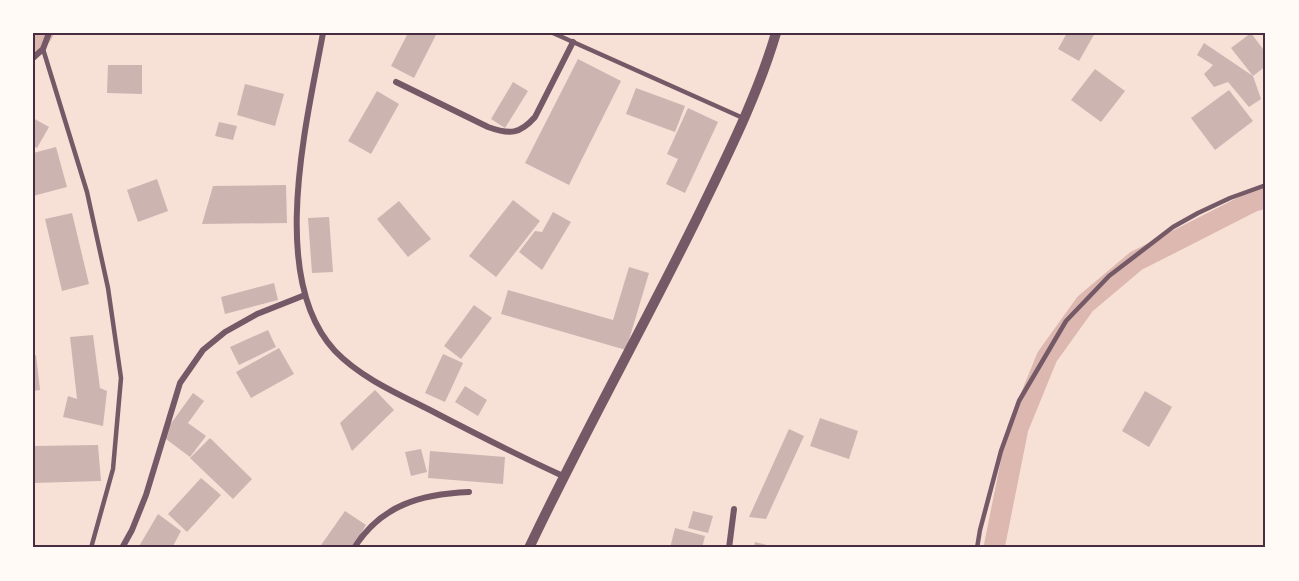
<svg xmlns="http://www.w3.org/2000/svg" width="1299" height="581" viewBox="0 0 1299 581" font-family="'Nunito Sans',sans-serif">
<rect width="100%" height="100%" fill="#f7e1d7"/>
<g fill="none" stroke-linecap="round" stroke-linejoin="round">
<!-- canal -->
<g stroke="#dcb8b0" stroke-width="21">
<polyline points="33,46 43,33"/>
<polyline points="994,548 1018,428 1047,357 1085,304 1136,261 1254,201 1266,198"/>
</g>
</g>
<!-- building -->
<g fill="#ccb4b1">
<polygon points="408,33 437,33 414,78 391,66"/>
<polygon points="1067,33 1095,33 1079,61 1058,49"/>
<polygon points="1251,33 1266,53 1266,66 1253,76 1231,48"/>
<polygon points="1204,43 1253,76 1261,99 1249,107 1228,82 1214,87 1204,74 1213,65 1197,55"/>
<polygon points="578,59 621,81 569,185 525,163"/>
<polygon points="108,65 142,65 142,94 107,93"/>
<polygon points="1095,69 1125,91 1101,122 1071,100"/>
<polygon points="513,82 528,91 505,128 491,119"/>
<polygon points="245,84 284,94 275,126 237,115"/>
<polygon points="636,88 685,106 675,132 626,114"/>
<polygon points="1229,90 1253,121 1215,150 1191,118"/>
<polygon points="377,91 399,104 371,154 348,141"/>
<polygon points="688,108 718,122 685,193 666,184 678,159 667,154"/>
<polygon points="33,118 49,127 37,148 33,146"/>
<polygon points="219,122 237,126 233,140 215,136"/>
<polygon points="56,147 67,187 33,196 33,153"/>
<polygon points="157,179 168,211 138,222 127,190"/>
<polygon points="286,185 287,223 202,224 213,186"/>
<polygon points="513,200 540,221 496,277 469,256"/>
<polygon points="399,201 431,239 408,257 377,219"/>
<polygon points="553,212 571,222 542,270 519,252 535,231 542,232"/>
<polygon points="72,213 89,284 62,291 45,219"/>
<polygon points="329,217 333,272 312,273 308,218"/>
<polygon points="629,267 649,273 626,350 501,314 508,290 613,320"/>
<polygon points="274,283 278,300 225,314 221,297"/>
<polygon points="474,305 492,318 461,359 444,346"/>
<polygon points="268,330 276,347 239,365 230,347"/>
<polygon points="93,335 100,388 107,391 103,426 63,417 68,396 77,399 70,337"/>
<polygon points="279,348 294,374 251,398 236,372"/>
<polygon points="443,354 463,363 445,402 425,393"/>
<polygon points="36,355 40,390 33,391 33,356"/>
<polygon points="465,386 487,400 478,416 455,402"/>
<polygon points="375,390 394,410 352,451 340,423"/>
<polygon points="1145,391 1172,407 1149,447 1122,431"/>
<polygon points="193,393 204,401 188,423 206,436 190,457 162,436"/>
<polygon points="820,418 858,431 849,459 810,446"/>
<polygon points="789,429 804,436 766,519 749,517"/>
<polygon points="210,438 252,479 233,499 190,458"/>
<polygon points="98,445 101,481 33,483 33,446"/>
<polygon points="421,449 427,472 411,476 405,452"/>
<polygon points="430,451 505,457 503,484 428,478"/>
<polygon points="201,478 221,495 187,532 168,514"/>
<polygon points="345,511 366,525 352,548 319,548"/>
<polygon points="693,511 713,516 708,533 688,528"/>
<polygon points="158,514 181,531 172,548 138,548"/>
<polygon points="675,528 705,536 702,548 670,548"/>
<polygon points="755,542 775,547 775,548 754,548"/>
</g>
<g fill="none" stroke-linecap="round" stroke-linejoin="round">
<!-- service -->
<g stroke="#755966" stroke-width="4.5">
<polyline points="553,33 743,118"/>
<polyline points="43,49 87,192 108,288 121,378 113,469 91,548"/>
<polyline points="977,548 980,530 1001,451 1019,401 1066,321 1109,276 1173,227 1198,213 1230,198 1266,185"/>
</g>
<!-- minor -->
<g stroke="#755966" stroke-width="6">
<path d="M 323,33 C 307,121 267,278 335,351 C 360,377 396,393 428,409 C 472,432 517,455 563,476"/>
<polyline points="33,58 43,49 49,33"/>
<path d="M 396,82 L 488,127 C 510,135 520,134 535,117 L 573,42"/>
<polyline points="122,548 132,530 146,495 180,383 203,350 225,332 257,314 305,295"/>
<path d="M 354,548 C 381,505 421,494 469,492"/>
<polyline points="729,548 734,509"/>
</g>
<!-- tertiary -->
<path stroke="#755966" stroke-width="10" d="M 529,548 C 582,436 643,328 698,216 C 727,156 757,97 776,33"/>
</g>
<!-- border -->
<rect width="1299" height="581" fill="none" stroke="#fffaf5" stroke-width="69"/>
<rect x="34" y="34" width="1230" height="512" fill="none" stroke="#4a2c40" stroke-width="2"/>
</svg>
